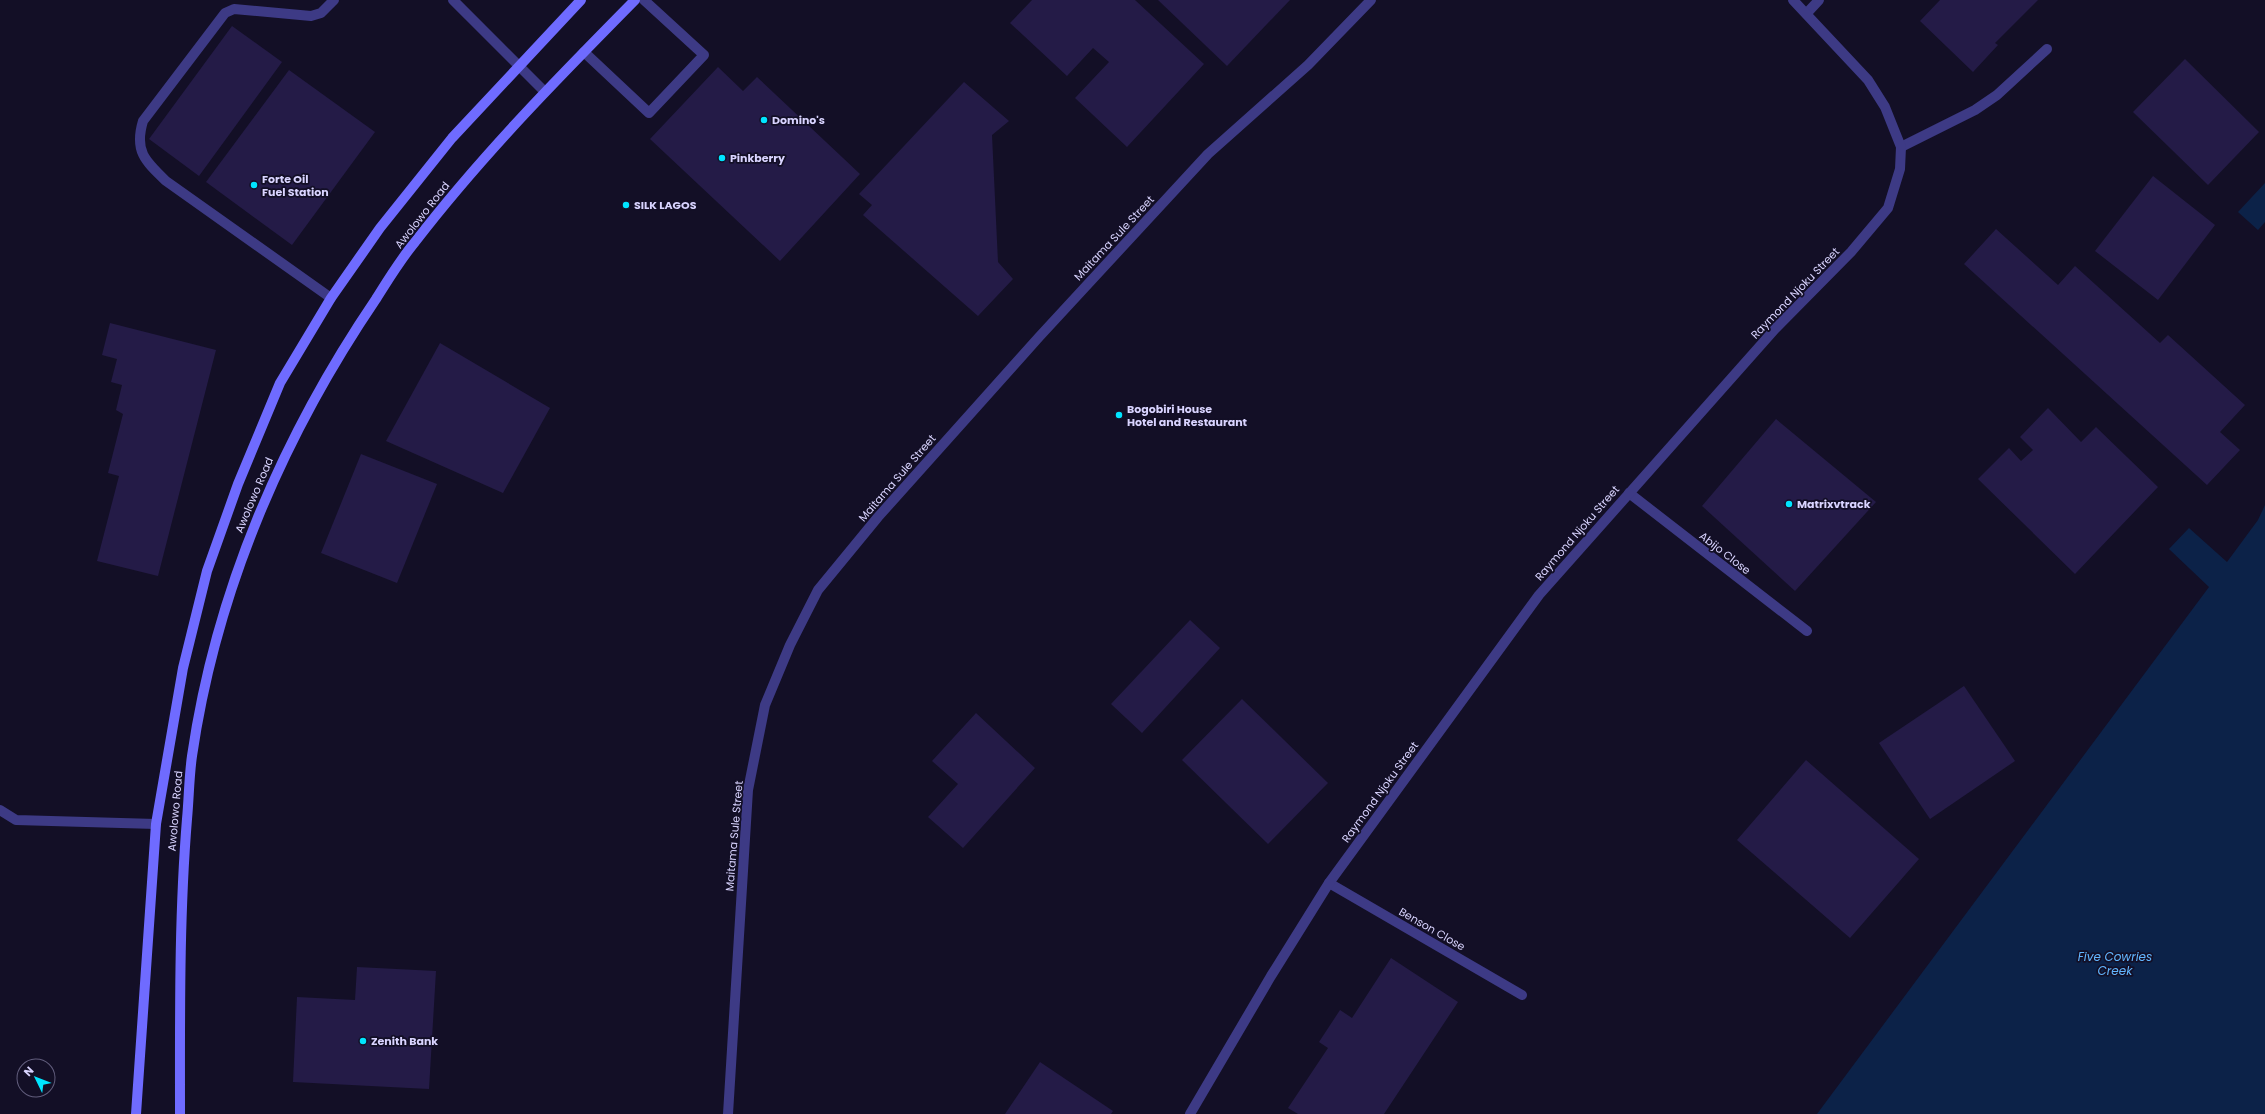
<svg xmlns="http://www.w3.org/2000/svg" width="2265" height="1114" viewBox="0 0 2265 1114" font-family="Poppins,sans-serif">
<rect width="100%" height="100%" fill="#130f26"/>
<!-- water -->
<g fill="#0c2248">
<polygon points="2265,183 2265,222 2258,230 2238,212"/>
<polygon points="2265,505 2265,1114 1817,1114 2209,587 2169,549 2189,528 2227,562 2258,520"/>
</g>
<!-- building -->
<g fill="#241b47">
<polygon points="1032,0 1135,0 1204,64 1127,147 1075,98 1109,62 1093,48 1067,76 1010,23"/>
<polygon points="1158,0 1290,0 1227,66"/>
<polygon points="1940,0 2038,0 1995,43 1998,45 1973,72 1920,21"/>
<polygon points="232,26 282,62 199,176 149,139"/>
<polygon points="2185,59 2259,132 2208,185 2133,112"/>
<polygon points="718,67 743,91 757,77 860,174 780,261 650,139"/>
<polygon points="289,70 375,132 292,245 206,182"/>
<polygon points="964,82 1009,121 992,135 998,262 1013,279 978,316 863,215 872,205 859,194"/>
<polygon points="2153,176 2215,225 2158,300 2095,251"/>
<polygon points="1996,229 2058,285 2075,266 2160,343 2168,335 2245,405 2220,432 2240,450 2207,485 1964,264"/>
<polygon points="110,323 216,350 158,576 97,561 119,476 108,473 123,414 116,410 122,385 111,382 117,359 102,355"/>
<polygon points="440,343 550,408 503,493 386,441"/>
<polygon points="2048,408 2081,442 2096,427 2158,487 2075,574 1978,479 2009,448 2021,461 2033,450 2020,437"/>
<polygon points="1776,419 1876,502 1795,591 1702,506"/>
<polygon points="361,454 437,484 397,583 321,553"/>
<polygon points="1190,620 1220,648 1142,733 1111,704"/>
<polygon points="1964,686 2015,761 1930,819 1879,743"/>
<polygon points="1242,699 1328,783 1268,844 1182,760"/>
<polygon points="976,713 1035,768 963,848 928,817 958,784 932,761"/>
<polygon points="1806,760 1919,859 1850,938 1737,840"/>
<polygon points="1391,958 1458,1002 1384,1114 1298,1114 1288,1108 1328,1048 1319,1042 1340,1010 1352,1018"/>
<polygon points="357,967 436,971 429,1089 293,1082 297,997 355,1000"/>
<polygon points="1040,1062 1113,1111 1111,1114 1005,1114"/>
</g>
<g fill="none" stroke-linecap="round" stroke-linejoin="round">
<!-- lane -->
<g stroke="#3d3a85" stroke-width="10">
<polyline points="584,52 649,113 704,55 644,0"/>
<polyline points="1901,147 1975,110 1997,95 2047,49"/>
<path d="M 331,298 L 166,181 C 145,161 134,151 143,121 L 225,13 L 234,9 L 311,16 L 321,13 L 334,0"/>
<polyline points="0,810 16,820 156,824"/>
</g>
<!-- street -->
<g stroke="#3d3a85" stroke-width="10">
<polyline points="453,0 544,91"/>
<polyline points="1807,13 1819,0"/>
<polyline points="1629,493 1807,631"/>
<polyline points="1329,883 1522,995"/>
<polyline points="728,1114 748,790 765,705 790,645 818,590 878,517 1039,337 1208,154 1308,65 1371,0"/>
<polyline points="1190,1114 1271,976 1329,883 1539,595 1775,329 1851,252 1888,208 1900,169 1901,147 1885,107 1868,80 1793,0"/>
</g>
<!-- secondary -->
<g stroke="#6f6bff" stroke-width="10">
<polyline points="136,1114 156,824 183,668 207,571 238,484 280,383 331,298 380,228 452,138 581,0"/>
<path d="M 180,1114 C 180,1015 179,917 187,819 C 189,798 189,777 192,756 C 216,591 283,436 376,299 C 388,280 400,260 415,242 C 482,155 558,78 635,0"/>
</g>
</g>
<!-- markers -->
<g fill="#00e5ff" stroke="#130f26" stroke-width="1.5">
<circle cx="764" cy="120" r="4"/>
<circle cx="722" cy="158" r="4"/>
<circle cx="254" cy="185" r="4"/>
<circle cx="626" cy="205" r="4"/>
<circle cx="1119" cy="415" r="4"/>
<circle cx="1789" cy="504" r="4"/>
<circle cx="363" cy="1041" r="4"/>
</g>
<g text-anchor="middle" stroke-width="3.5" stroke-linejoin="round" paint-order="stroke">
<!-- poi labels -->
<g font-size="11" font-weight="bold" fill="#d9d4ff" stroke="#130f26" text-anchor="start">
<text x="772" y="124">Domino's</text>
<text x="730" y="162">Pinkberry</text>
<text x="262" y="183">Forte Oil<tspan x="262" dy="13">Fuel Station</tspan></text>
<text x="634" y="209">SILK LAGOS</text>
<text x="1127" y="413">Bogobiri House<tspan x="1127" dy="13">Hotel and Restaurant</tspan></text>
<text x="1797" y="508">Matrixvtrack</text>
<text x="371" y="1045">Zenith Bank</text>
</g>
<!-- street labels -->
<g font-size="11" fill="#d9d4ff" stroke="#130f26">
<text transform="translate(422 215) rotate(-52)" y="4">Awolowo Road</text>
<text transform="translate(1114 238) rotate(-47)" y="4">Maitama Sule Street</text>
<text transform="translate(1795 293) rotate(-46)" y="4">Raymond Njoku Street</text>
<text transform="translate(897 478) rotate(-49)" y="4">Maitama Sule Street</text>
<text transform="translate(254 495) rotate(-67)" y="4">Awolowo Road</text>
<text transform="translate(1577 533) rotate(-49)" y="4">Raymond Njoku Street</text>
<text transform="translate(1725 553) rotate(38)" y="4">Abijo Close</text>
<text transform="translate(1380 792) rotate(-54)" y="4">Raymond Njoku Street</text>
<text transform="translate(175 811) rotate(-85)" y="4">Awolowo Road</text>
<text transform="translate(734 836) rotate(-85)" y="4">Maitama Sule Street</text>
<text transform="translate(1432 929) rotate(30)" y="4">Benson Close</text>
</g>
<!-- water labels -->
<g font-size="12" font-style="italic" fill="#62b6ff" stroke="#130f26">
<text x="2115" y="961">Five Cowries<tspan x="2115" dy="14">Creek</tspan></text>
</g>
</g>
<!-- north arrow -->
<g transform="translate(36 1078) rotate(313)"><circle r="19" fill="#130f26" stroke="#625e7d"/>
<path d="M0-3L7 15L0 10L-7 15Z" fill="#00e5ff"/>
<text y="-6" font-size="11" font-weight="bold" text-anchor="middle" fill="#d9d4ff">N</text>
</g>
</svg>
